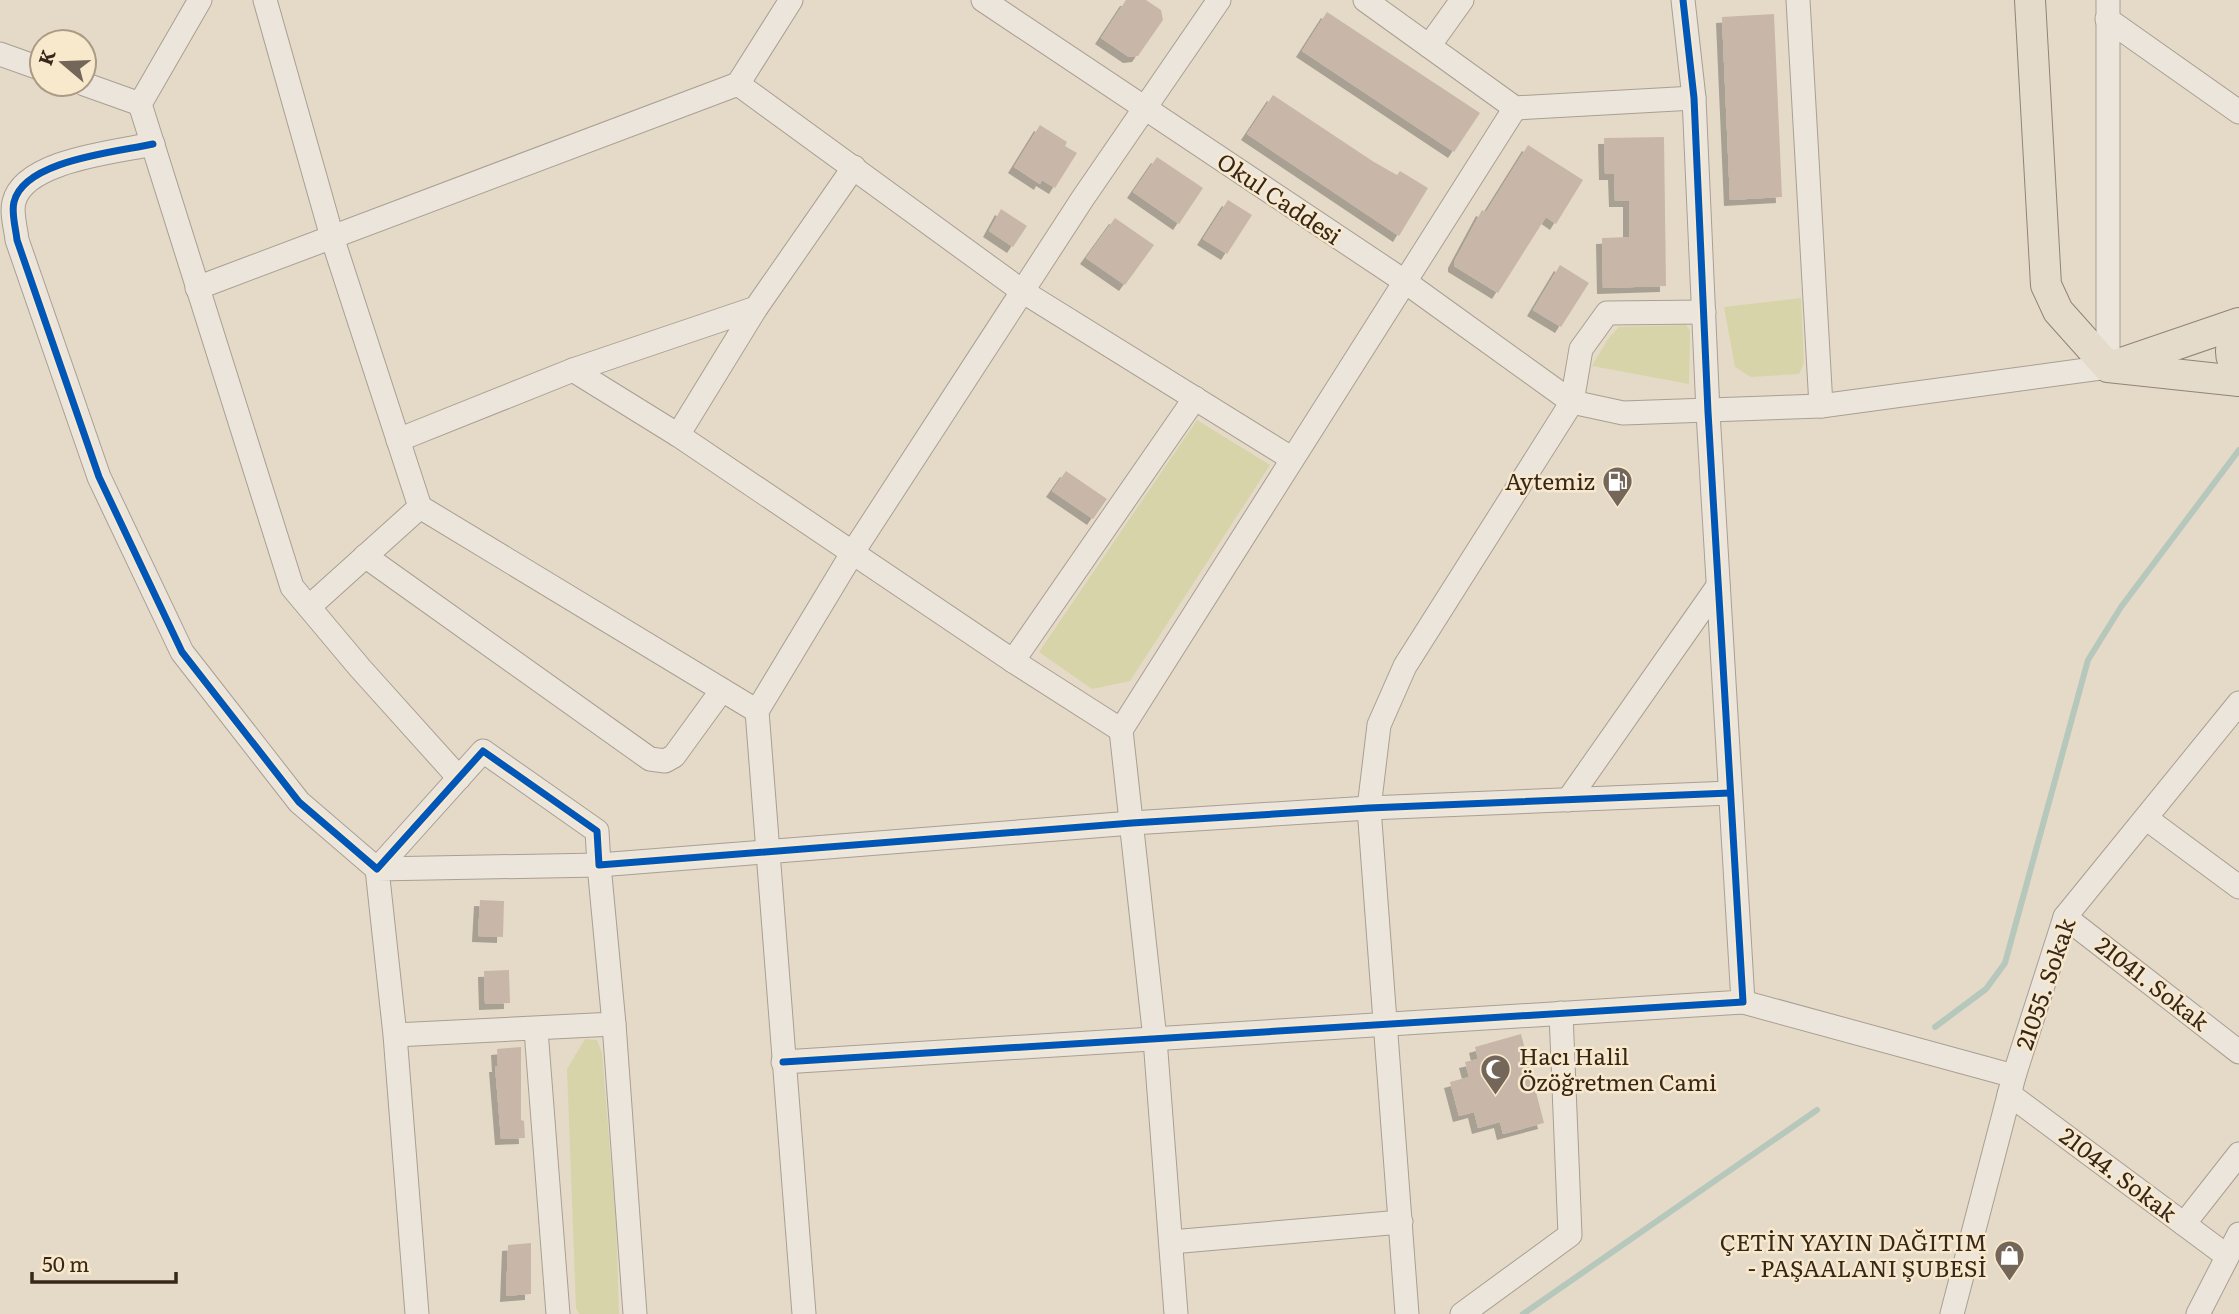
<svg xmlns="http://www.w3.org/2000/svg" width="2239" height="1314" viewBox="0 0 2239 1314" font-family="Literata,serif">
<defs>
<filter id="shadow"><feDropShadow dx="-6" dy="6" stdDeviation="0" flood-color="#0004"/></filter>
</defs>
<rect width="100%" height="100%" fill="#e5dac8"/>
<!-- park -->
<g fill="#d7d4a9">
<polygon points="1801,298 1804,363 1799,374 1751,377 1735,367 1724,307"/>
<polygon points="1686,325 1690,331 1689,384 1592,366 1608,339 1619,327"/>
<polygon points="1197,420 1270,465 1130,681 1092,689 1039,652"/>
<polygon points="585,1039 597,1040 602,1053 616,1223 619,1314 579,1314 576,1308 567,1069"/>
</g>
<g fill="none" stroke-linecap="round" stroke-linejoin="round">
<!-- stream -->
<g stroke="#b5c8bb" stroke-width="6">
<polyline points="1935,1027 1986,989 2005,963 2088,660 2121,607 2239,450"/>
<polyline points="1523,1314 1817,1110"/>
</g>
</g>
<!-- building -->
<g fill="#c8b7a9" filter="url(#shadow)">
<polygon points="1126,0 1146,0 1161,10 1163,20 1138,56 1129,57 1101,38"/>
<polygon points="1327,12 1480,113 1454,152 1302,51"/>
<polygon points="1774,14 1782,197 1730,200 1722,17"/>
<polygon points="1273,95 1374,162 1397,175 1400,171 1428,188 1399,236 1247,134"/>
<polygon points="1040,125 1067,142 1065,146 1077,153 1055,188 1042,180 1040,184 1014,167"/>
<polygon points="1664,137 1666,286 1603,288 1602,238 1629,237 1629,201 1615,201 1614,174 1605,174 1604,138"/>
<polygon points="1528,145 1583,180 1556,224 1546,217 1498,293 1454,266 1454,262 1482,210 1486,212"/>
<polygon points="1157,157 1203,188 1179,224 1133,192"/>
<polygon points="1228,200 1252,215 1227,254 1203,239"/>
<polygon points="1001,209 1027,226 1013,247 989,231"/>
<polygon points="1115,218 1154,245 1125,285 1086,258"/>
<polygon points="1560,265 1589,283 1561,327 1533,310"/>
<polygon points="1066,471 1107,499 1093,519 1052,491"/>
<polygon points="480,900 504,901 503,937 478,936"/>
<polygon points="509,970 510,1003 485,1004 484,971"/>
<polygon points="1521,1034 1544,1123 1503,1134 1500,1122 1478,1128 1474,1112 1459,1116 1450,1082 1469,1077 1465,1062 1478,1059 1475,1047"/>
<polygon points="521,1047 521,1120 524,1121 525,1138 501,1139 495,1066 498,1066 497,1049"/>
<polygon points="531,1243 531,1294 506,1296 508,1245"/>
</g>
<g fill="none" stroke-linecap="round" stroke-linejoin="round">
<defs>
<g id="minor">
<polyline points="200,0 140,104 292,587 360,668 459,778"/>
<polyline points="265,0 332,237 420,507 757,711"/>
<polyline points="983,0 1404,281 1572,402 1623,413 1821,406 2108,367 2108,0"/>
<polyline points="1365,0 1515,108 1694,98"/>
<polyline points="1798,0 1821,406"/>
<polyline points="2107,19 2239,112"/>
<polyline points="1429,46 1462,0"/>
<polyline points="0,54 42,69"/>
<polyline points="84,84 140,104"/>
<polyline points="738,84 1022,291 1291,458"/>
<path d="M 153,144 C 117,152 24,160 14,202 C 11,213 16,229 17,240 L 99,477 L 182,652 L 299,802 L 377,869 L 483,751 L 597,831 L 599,865 L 1132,823 L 1369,808 L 1730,793"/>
<polyline points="197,288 738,84 791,0"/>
<polyline points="573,370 678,435 1013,661 1195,398"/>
<polyline points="678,435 756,308 854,167"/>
<polyline points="398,440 573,370 756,308"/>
<polyline points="365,556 650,759 665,761 674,756 722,690"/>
<polyline points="309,607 420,507"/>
<polyline points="1013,661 1121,730"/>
<polyline points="1568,800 1718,586"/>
<polyline points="2147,819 2239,887"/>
<polyline points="2065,917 2239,1052"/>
<polyline points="1743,1002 2014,1076"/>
<polyline points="614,1024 635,1314"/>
<polyline points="536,1030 558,1314"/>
<polyline points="395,1035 614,1024 599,865 377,869 395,1035 417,1314"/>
<polyline points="783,1062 1743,1002 1708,412 1694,98 1683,0"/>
<polyline points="2009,1094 2227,1256"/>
<polyline points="2184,1224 2239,1154"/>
<polyline points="1171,1242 1401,1222"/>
<polyline points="804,1314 757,711 853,552 1083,198 1219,0"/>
<polyline points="1176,1314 1155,1039 1121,730 1515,108"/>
<polyline points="1407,1314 1369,808 1379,725 1405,666 1572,402 1581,349 1607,313 1704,312"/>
<polyline points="1462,1314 1570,1235 1561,1013"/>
<polyline points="1952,1314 2014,1076 2065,917 2239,703"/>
<polyline points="2198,1314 2239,1234"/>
</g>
<g id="major">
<polyline points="2030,0 2046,285 2058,311 2108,367 2239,381"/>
<path d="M 2239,327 C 2230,342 2227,357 2239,371"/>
<polyline points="2119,364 2239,323"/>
</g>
</defs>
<!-- minor casing -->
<use href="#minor" stroke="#a99f92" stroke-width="25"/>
<!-- major casing -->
<use href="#major" stroke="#8f8479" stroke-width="32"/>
<!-- minor -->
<use href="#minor" stroke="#ece5db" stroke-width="23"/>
<!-- major -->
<use href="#major" stroke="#e4dbcb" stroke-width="30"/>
<defs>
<g id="cycleway">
<path d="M 153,144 C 117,152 24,160 14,202 C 11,213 16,229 17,240 L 99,477 L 182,652 L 299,802 L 377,869 L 483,751 L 597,831 L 599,865 L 1132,823 L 1369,808 L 1730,793"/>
<polyline points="783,1062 1743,1002 1708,412 1694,98 1683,0"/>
</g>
</defs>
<!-- cycleway casing -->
<use href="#cycleway" stroke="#f8e8cc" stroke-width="11"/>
<!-- cycleway -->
<use href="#cycleway" stroke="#0057b8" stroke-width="7"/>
</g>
<!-- icons -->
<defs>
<symbol id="fuel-pin" viewBox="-11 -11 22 30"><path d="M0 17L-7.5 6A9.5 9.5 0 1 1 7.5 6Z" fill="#746658" stroke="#f8e8cc"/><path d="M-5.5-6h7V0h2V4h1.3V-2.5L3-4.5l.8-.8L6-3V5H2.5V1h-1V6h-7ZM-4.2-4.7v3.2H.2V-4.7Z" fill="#fff"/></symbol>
<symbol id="mosque-pin" viewBox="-11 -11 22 30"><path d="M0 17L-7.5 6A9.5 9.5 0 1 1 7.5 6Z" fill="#746658" stroke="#f8e8cc"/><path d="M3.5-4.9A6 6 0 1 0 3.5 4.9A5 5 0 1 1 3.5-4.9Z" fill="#fff"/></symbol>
<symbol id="shop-pin" viewBox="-11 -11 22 30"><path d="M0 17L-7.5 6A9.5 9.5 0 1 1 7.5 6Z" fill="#746658" stroke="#f8e8cc"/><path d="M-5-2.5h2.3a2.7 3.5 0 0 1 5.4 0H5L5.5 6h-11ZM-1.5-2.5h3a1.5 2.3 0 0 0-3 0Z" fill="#fff"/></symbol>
</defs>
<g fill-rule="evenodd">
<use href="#fuel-pin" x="1600" y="464" width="35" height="47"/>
<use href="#mosque-pin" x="1478" y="1052" width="35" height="47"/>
<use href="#shop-pin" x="1992" y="1238" width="35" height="47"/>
</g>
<g text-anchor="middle" stroke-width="5" stroke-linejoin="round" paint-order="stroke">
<!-- street labels -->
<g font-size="23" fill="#37271b" stroke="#f8e8cc">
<text transform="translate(1279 199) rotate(34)" y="8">Okul Caddesi</text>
<text transform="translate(2046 984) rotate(-71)" y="8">21055. Sokak</text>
<text transform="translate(2152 984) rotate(38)" y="8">21041. Sokak</text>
<text transform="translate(2118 1175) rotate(37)" y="8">21044. Sokak</text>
</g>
<!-- poi labels -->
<g font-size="23" fill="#37271b" stroke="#f8e8cc" text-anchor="end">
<text x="1595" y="490">Aytemiz</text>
<text x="1519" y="1065" text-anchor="start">Hacı Halil<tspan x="1519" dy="26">Özöğretmen Cami</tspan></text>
<text x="1987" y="1251">ÇETİN YAYIN DAĞITIM<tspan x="1987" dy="26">- PAŞAALANI ŞUBESİ</tspan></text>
</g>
</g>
<!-- north arrow -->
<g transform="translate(63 63) rotate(289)"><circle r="33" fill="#f8e8cc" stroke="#ab9b85" stroke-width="2"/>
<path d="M0-5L12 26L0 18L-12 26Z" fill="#746658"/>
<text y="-10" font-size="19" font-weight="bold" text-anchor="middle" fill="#37271b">K</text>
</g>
<!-- scale -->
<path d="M32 1272v10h144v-10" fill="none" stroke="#37271b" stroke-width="3.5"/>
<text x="42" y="1272" font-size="21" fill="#37271b" stroke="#f8e8cc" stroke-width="5" paint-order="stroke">50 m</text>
</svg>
